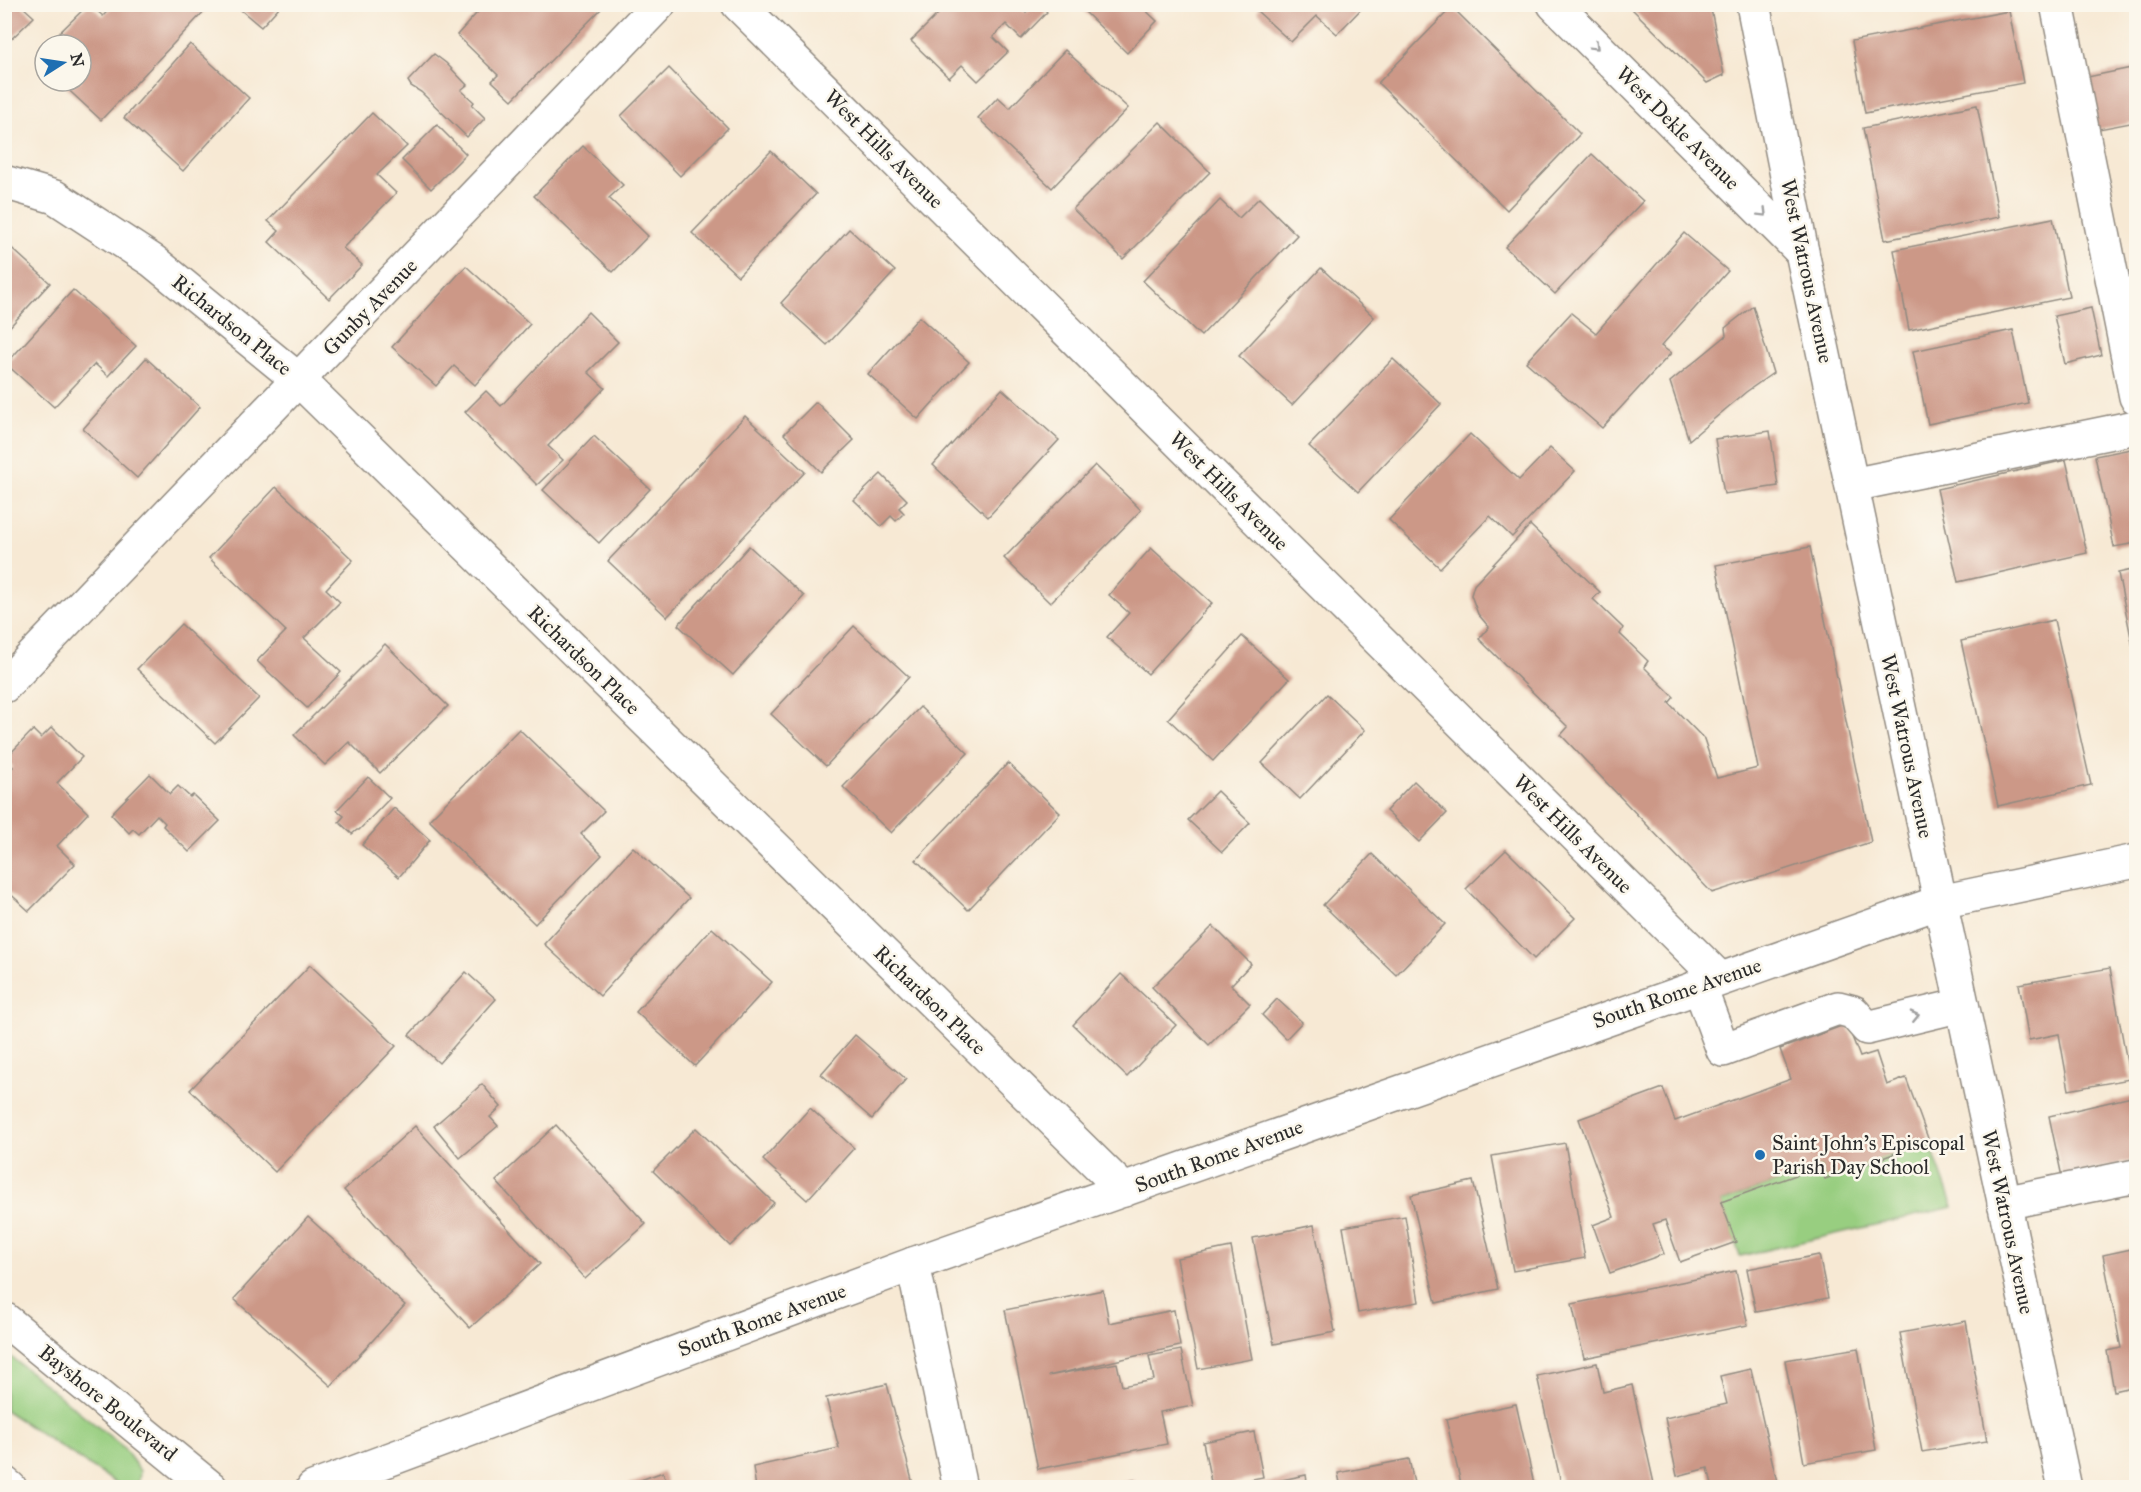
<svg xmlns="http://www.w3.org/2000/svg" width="2141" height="1492" viewBox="0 0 2141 1492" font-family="'IM FELL Great Primer',serif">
<rect width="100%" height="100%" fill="#fbf7ec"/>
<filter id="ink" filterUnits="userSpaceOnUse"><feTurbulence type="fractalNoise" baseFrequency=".0167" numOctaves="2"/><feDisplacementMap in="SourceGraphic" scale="12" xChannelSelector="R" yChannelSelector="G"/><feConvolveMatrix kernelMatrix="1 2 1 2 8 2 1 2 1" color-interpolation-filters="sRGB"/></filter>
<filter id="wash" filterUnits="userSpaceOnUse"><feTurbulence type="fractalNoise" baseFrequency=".008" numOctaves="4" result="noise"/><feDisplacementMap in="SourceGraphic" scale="24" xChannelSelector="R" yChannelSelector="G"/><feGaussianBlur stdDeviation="1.35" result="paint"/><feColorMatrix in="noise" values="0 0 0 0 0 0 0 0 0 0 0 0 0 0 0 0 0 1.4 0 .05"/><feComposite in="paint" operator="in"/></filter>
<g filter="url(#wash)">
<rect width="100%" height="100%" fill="#f7e9d4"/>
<!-- green -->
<g fill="#98ce80" stroke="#627c56" stroke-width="1.5">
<polygon points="1929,1141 1953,1207 1740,1256 1721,1202 1821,1166 1825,1178"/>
<polygon points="5,1352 123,1447 140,1471 138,1487 122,1487 5,1410"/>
</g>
<g id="blocks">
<!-- building -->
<g fill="#cc9887">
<polygon points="4,4 25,4 23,7 34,17 4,46"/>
<polygon points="89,4 103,16 114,4 211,4 101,120 59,81 81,81 81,45 52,45 49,43"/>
<polygon points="485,4 596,4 601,9 512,100 492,81 498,75 457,35"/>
<polygon points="948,4 1026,4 1021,9 1026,12 1034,4 1040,4 1047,12 1021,39 1006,24 993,37 1008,52 978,81 962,65 949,78 911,41"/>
<polygon points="1086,4 1139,4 1157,21 1127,53 1082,9"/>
<polygon points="1263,4 1366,4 1337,34 1317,16 1291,42 1257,11"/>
<polygon points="1627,4 1710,4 1724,75 1707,83"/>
<polygon points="235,5 281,5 261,27"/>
<polygon points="1452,7 1580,134 1507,210 1378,83"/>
<polygon points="2009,11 2023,83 1865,113 1852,41"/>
<polygon points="190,44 249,98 183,171 124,118"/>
<polygon points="1065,50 1128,108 1052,188 978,118 998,97 1010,108"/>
<polygon points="434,54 446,63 467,85 461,90 474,102 472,105 485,118 467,137 421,92 411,86 408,81"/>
<polygon points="2136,67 2136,122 2089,131 2078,79"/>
<polygon points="669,68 728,128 680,176 621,116"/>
<polygon points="1977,105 1999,217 1885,240 1863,128"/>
<polygon points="372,113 407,146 377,175 396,193 343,248 362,265 329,299 269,242 279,231 268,221"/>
<polygon points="1160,122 1210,172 1123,259 1073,209"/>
<polygon points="437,125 466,154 431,189 402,160"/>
<polygon points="583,146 623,185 609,198 648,236 613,272 534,196"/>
<polygon points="771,151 816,194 738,276 692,233"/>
<polygon points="1592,154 1643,201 1555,294 1505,247"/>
<polygon points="1259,198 1297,235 1201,336 1143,281 1220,200 1239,218"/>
<polygon points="2053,218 2069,297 1909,330 1894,250"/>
<polygon points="849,229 895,271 827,345 781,303"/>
<polygon points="1684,233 1728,271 1661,346 1671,353 1602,428 1526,362 1571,313 1596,333"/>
<polygon points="4,241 50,283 4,333"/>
<polygon points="466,266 530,324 475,385 454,366 436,386 392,347"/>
<polygon points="1321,268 1374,317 1292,405 1239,356"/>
<polygon points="73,290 136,346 108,376 95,364 54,407 6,364"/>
<polygon points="1753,306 1773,373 1746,392 1689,440 1670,382 1726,336 1725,328"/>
<polygon points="2091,308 2101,355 2065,364 2054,316"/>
<polygon points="588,312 618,342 588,372 605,388 548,446 563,460 537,485 465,412 486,391 501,406"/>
<polygon points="919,317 969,362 918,419 868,374"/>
<polygon points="2013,330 2028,403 1928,424 1913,351"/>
<polygon points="146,358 200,407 137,478 83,429"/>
<polygon points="1393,359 1441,404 1358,492 1309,446"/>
<polygon points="1002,389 1059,440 988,517 933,465"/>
<polygon points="816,402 854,440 821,472 784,434"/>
<polygon points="745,416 805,472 667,617 608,561"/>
<polygon points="1770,431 1778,486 1724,494 1715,439"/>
<polygon points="1470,434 1519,480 1550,448 1575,471 1512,537 1490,516 1440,568 1389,520"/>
<polygon points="594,436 650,489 599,543 543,490"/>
<polygon points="2136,448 2136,543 2114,547 2095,456"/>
<polygon points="2066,460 2087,553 1958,582 1937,489"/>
<polygon points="1095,465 1141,510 1050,603 1004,558"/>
<polygon points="881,474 907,500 899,508 904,513 896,521 891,516 881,526 854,500"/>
<polygon points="276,487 353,560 326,589 340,602 304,638 341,672 307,708 257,661 286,631 209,558"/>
<polygon points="1530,525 1600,592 1593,599 1623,628 1620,634 1648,661 1644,667 1674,697 1669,703 1704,739 1717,778 1758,768 1716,565 1810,547 1871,842 1712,893 1561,735 1568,727 1479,639 1489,627 1478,614 1471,595 1474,585"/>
<polygon points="749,546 804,596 733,675 678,625"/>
<polygon points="1151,548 1212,603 1148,674 1107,637 1129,613 1109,595"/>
<polygon points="2136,569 2136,657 2135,657 2118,573"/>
<polygon points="2054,620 2091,785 1998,806 1961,641"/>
<polygon points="181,624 259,698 215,743 137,669"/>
<polygon points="854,626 909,677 826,766 771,714"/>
<polygon points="1242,636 1289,679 1213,761 1168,719"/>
<polygon points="385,644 448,706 380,773 349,742 325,765 294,735"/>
<polygon points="1327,694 1365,730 1300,799 1262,763"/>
<polygon points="920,707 968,753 891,833 843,787"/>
<polygon points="52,727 82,757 57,783 88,813 57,846 75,864 29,911 4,888 4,776 13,767 5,759 33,730 41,738"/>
<polygon points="519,729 604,811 581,834 602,855 535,924 429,820"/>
<polygon points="1008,763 1060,813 968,910 916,860"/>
<polygon points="150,774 170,794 178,786 190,797 193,795 220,821 189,852 163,826 165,823 157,815 139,834 133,829 129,833 111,814"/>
<polygon points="368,777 390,798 359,830 357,830 352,834 339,822 344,816 337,810"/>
<polygon points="1414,781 1447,813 1419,842 1386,811"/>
<polygon points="1217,791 1250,823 1222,852 1188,820"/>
<polygon points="394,808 430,840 399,877 362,845"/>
<polygon points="633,847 689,898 600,996 544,944"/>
<polygon points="1506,850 1575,918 1534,959 1466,889"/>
<polygon points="1372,854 1445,924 1396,975 1323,905"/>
<polygon points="1213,926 1251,964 1231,985 1250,1004 1209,1045 1152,987"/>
<polygon points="712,928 772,982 695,1066 636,1012"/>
<polygon points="310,965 396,1046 275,1172 190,1090"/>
<polygon points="2110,968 2130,1079 2069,1090 2059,1034 2029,1040 2019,984"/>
<polygon points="466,972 496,999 439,1063 409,1035"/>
<polygon points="1121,974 1176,1025 1127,1077 1073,1025"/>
<polygon points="1277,999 1302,1022 1286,1039 1262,1015"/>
<polygon points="1847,1024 1860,1057 1876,1052 1887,1085 1906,1078 1929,1141 1825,1179 1821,1166 1721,1202 1736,1242 1680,1262 1665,1220 1653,1224 1664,1254 1610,1273 1593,1225 1614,1217 1579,1119 1663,1088 1675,1121 1791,1079 1780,1049"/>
<polygon points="855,1035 906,1079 872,1119 821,1074"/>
<polygon points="482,1084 501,1107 490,1117 498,1126 460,1158 434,1126"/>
<polygon points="2136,1096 2136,1160 2062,1177 2049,1116"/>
<polygon points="810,1108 854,1148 807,1200 763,1160"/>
<polygon points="556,1125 646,1224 585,1279 496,1181"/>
<polygon points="415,1126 540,1264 470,1328 344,1190"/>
<polygon points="696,1128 774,1203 730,1246 653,1171"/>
<polygon points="1565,1143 1585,1258 1513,1271 1492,1156"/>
<polygon points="1473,1181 1498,1289 1436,1303 1411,1195"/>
<polygon points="1405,1216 1419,1302 1358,1313 1343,1227"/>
<polygon points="308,1217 405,1305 331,1386 234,1299"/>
<polygon points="1314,1225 1335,1332 1274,1344 1253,1238"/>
<polygon points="1231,1247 1252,1359 1198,1369 1177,1258"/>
<polygon points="2136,1248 2136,1386 2114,1391 2107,1351 2121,1348 2103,1255"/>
<polygon points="1819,1255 1828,1298 1756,1312 1747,1269"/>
<polygon points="1736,1271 1748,1325 1584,1358 1572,1304"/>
<polygon points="1103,1290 1109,1323 1174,1310 1180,1346 1048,1376 1117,1363 1122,1386 1154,1380 1149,1356 1181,1350 1193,1406 1160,1412 1167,1444 1038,1469 1005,1310"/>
<polygon points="1966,1321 1987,1441 1922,1452 1900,1333"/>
<polygon points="1858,1348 1876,1450 1804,1463 1785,1360"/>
<polygon points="1597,1363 1603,1392 1632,1385 1655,1488 1562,1488 1537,1376"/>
<polygon points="1751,1369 1777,1482 1755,1488 1713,1488 1708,1468 1677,1476 1665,1418 1727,1404 1720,1376"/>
<polygon points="887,1384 914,1488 756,1488 753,1467 839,1448 826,1398"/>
<polygon points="1516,1404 1535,1488 1462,1488 1446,1419"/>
<polygon points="1254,1432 1263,1477 1212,1487 1203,1442"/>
<polygon points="1409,1459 1415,1488 1341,1488 1338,1473"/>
<polygon points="663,1472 669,1488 621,1488 621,1487"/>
<polygon points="1306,1475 1308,1488 1253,1488 1253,1486"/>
<polygon points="1134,1480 1135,1488 1103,1488 1103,1486"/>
</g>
</g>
</g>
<g filter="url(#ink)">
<use href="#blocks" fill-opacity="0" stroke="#918a80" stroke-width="1.5"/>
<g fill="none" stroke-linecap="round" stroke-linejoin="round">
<defs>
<g id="minor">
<polyline points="738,4 1719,978"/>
<polyline points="1554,4 1802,252"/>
<polyline points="1753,4 1802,252 2065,1488"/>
<polyline points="2057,4 2136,397"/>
<polyline points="4,182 55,197 153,261 300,381 1124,1190"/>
<polyline points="1852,485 2136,427"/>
<polyline points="4,686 659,4"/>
<polyline points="1699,985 1723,1050 1838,1008 1853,1012 1867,1028 1962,1005"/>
<polyline points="2004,1203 2136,1176"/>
<polyline points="913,1264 960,1488"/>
<polyline points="313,1488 913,1264 1940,902 2136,861"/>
</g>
<g id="major">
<polyline points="4,1319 211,1488"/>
<polyline points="4,1483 10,1488"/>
</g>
</defs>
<!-- minor casing -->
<use href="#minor" stroke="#918a80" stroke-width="36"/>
<!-- major casing -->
<use href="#major" stroke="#918a80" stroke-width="36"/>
<!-- minor -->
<use href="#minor" stroke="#fff" stroke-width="33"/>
<!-- major -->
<use href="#major" stroke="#fff" stroke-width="33"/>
</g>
<!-- one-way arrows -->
<defs><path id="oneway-chevron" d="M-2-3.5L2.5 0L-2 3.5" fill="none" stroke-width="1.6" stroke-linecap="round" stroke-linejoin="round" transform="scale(1.5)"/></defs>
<g stroke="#a0a0a0">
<use href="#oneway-chevron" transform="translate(1595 46) rotate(45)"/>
<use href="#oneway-chevron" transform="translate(1763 213) rotate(45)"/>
<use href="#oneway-chevron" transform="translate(1915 1016) rotate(-13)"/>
</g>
</g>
<!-- markers -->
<circle fill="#1f6fb2" stroke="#fbf7ec" stroke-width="2" cx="1760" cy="1155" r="6"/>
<g text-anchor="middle" stroke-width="5" stroke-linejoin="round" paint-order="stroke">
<!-- street labels -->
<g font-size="21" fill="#2b2b2b" stroke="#fbf7ec">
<text transform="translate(1678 128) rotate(45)" y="7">West Dekle Avenue</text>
<text transform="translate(884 149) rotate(45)" y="7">West Hills Avenue</text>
<text transform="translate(1807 271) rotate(78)" y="7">West Watrous Avenue</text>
<text transform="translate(370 307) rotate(-46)" y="7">Gunby Avenue</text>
<text transform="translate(232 325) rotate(39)" y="7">Richardson Place</text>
<text transform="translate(1229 491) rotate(45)" y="7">West Hills Avenue</text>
<text transform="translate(584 660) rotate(44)" y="7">Richardson Place</text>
<text transform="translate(1907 746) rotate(78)" y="7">West Watrous Avenue</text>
<text transform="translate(1573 834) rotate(45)" y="7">West Hills Avenue</text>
<text transform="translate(1677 993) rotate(-19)" y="7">South Rome Avenue</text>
<text transform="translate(930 1000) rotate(44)" y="7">Richardson Place</text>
<text transform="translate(1219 1156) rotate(-20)" y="7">South Rome Avenue</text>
<text transform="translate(2008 1222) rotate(78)" y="7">West Watrous Avenue</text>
<text transform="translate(762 1320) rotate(-20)" y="7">South Rome Avenue</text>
<text transform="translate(108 1403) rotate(39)" y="7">Bayshore Boulevard</text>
</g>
<!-- poi labels -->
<g font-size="21" fill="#2b2b2b" stroke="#fbf7ec" text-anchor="start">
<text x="1772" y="1150">Saint John's Episcopal<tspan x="1772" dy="24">Parish Day School</tspan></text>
</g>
</g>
<!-- margin -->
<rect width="2141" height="1492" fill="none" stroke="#fbf7ec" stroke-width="24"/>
<!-- north arrow -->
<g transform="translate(63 63) rotate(78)"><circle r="28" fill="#fbf7ec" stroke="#a8a59f" stroke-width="1.5"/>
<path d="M0-4.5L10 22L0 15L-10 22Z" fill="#1f6fb2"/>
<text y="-9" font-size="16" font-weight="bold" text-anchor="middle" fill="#2b2b2b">N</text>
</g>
</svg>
